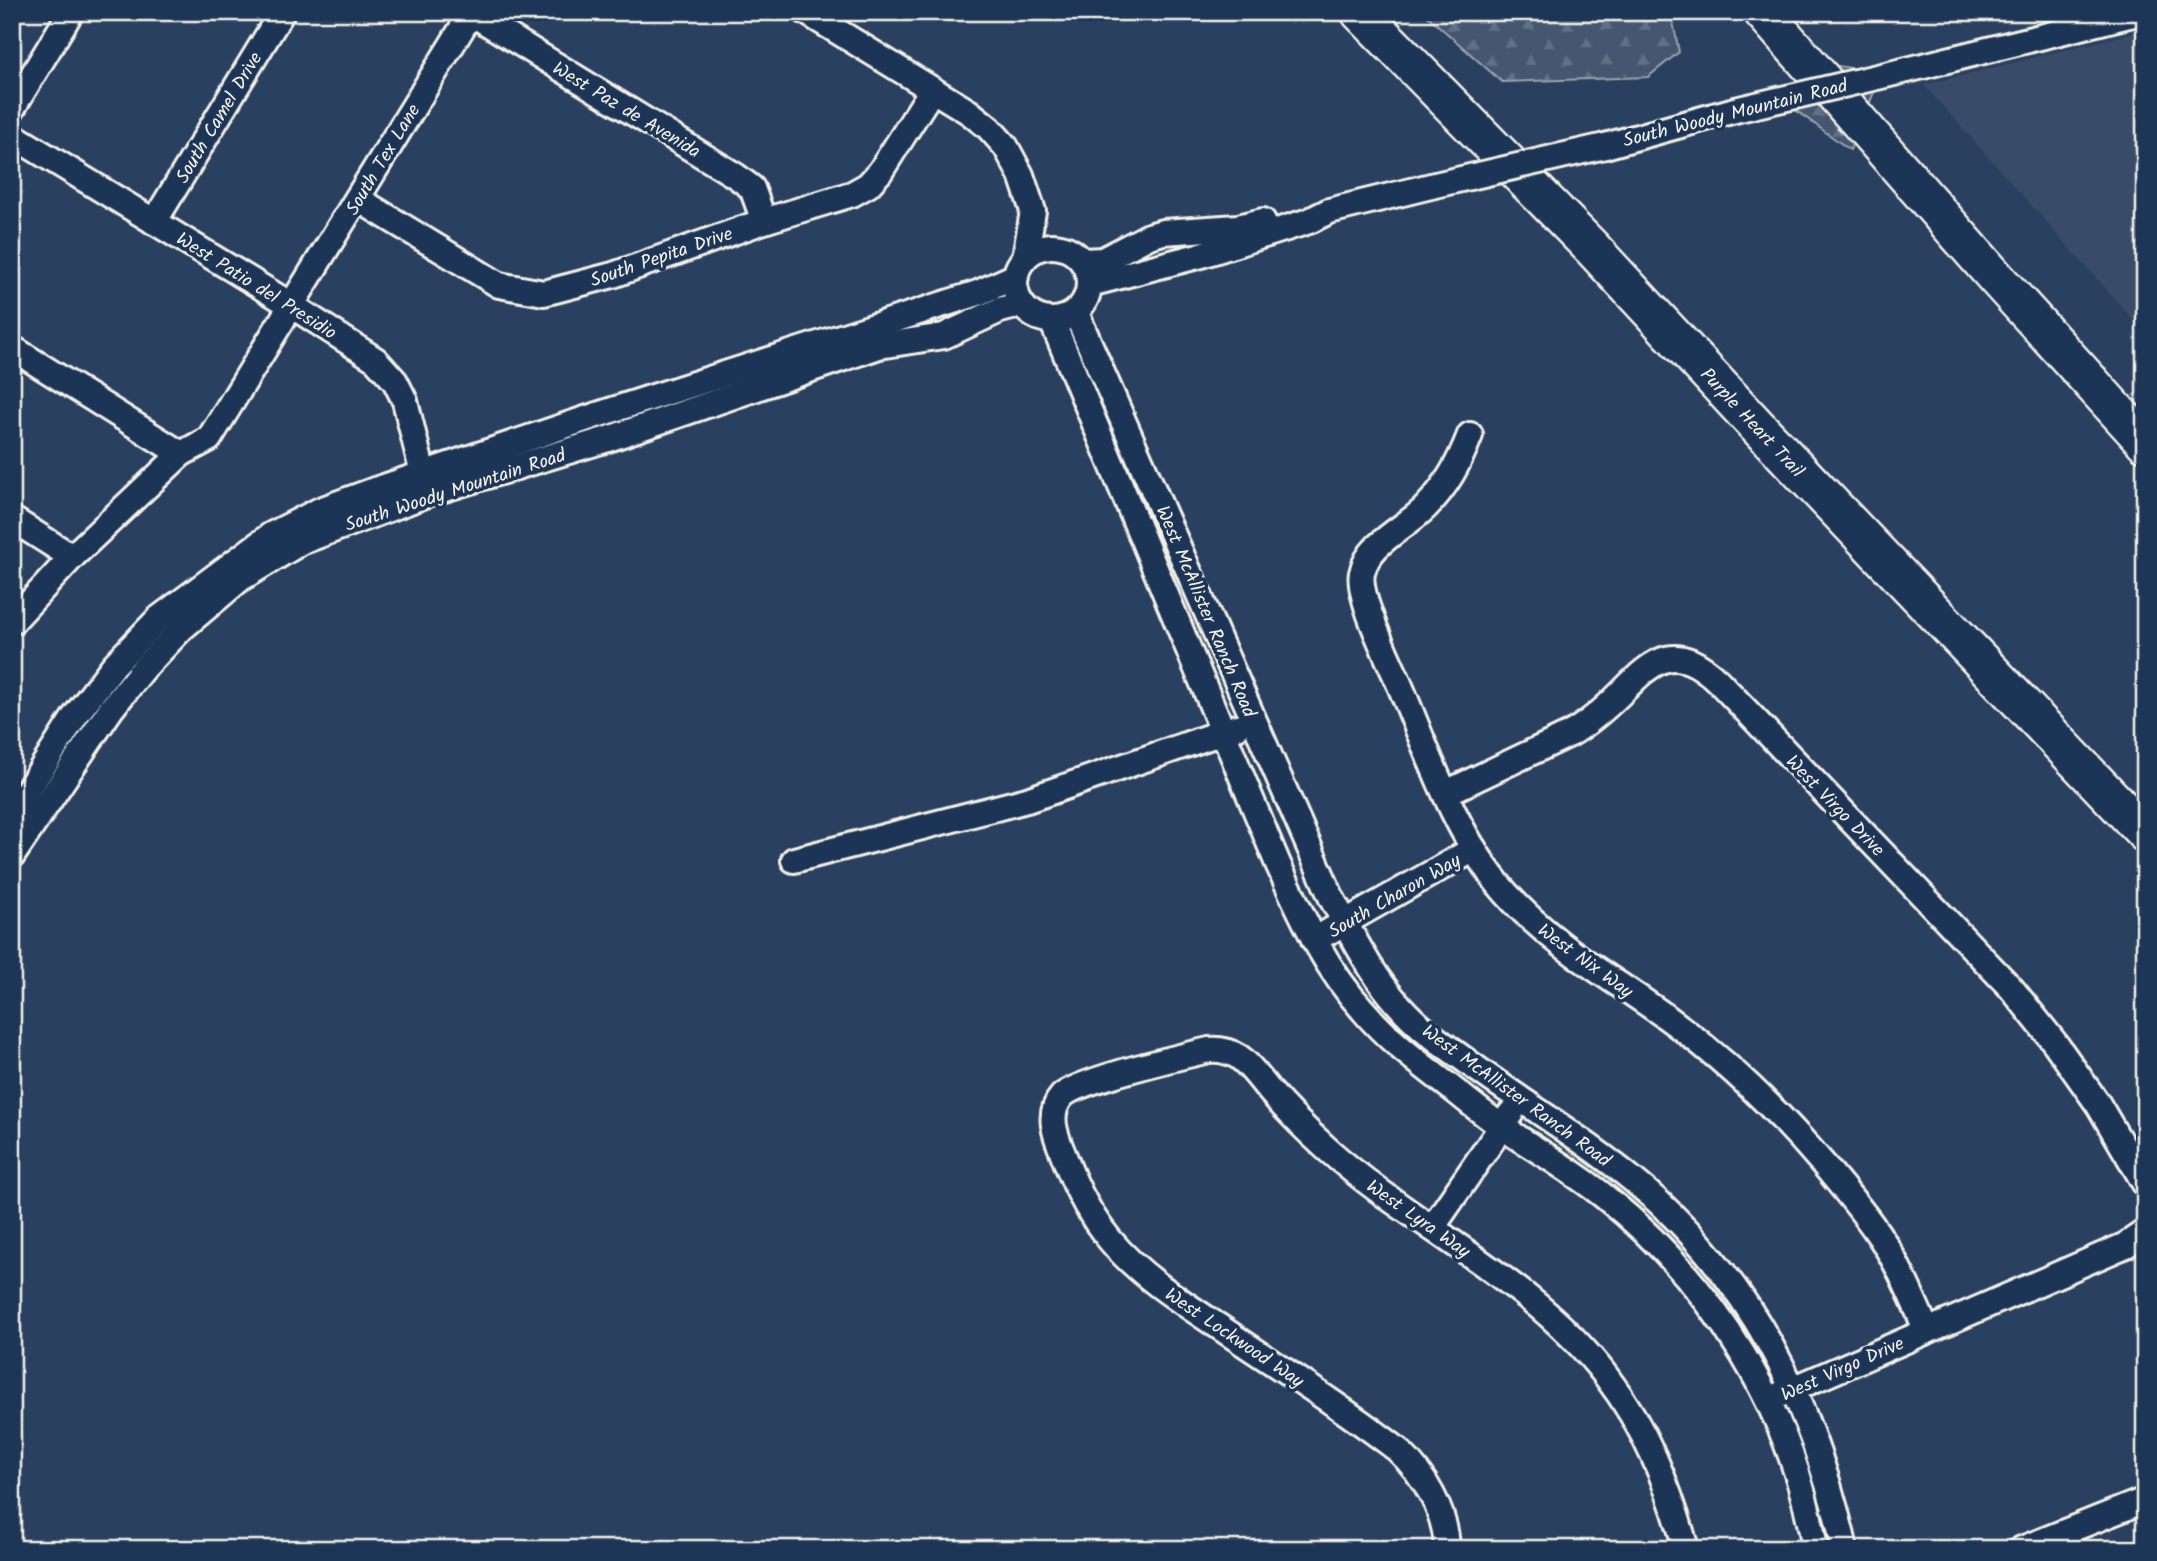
<svg xmlns="http://www.w3.org/2000/svg" width="2157" height="1561" viewBox="0 0 2157 1561" font-family="Kalam,sans-serif">
<defs>
<pattern id="forest-firs" width="22" height="20" patternUnits="userSpaceOnUse" patternTransform="scale(1.75)"><rect width="22" height="20" fill="#445771"/><path d="M5 1l3.5 6h-7zM16 11l3.5 6h-7z" fill="#607085"/></pattern>
</defs>
<rect width="100%" height="100%" fill="#2a4060"/>
<filter id="ink" filterUnits="userSpaceOnUse"><feTurbulence type="fractalNoise" baseFrequency=".0143" numOctaves="2"/><feDisplacementMap in="SourceGraphic" scale="14" xChannelSelector="R" yChannelSelector="G"/><feConvolveMatrix kernelMatrix="1 2 1 2 8 2 1 2 1" color-interpolation-filters="sRGB"/></filter>
<g filter="url(#ink)">
<!-- built -->
<polygon fill="#374c69" points="2145,30 2145,333 1924,85"/>
<!-- forest -->
<g fill="url(#forest-firs)" stroke="#9ca4ac" stroke-width="2">
<polygon points="1423,12 1671,12 1679,52 1648,77 1502,82"/>
<polygon points="1813,62 1882,73 1850,150 1794,109"/>
</g>
<g fill="none" stroke-linecap="round" stroke-linejoin="round">
<defs>
<g id="minor">
<polyline points="806,12 969,112 989,128 1006,147 1021,175 1033,211 1025,258"/>
<polyline points="471,13 736,176 752,188 764,221"/>
<polyline points="1907,70 2141,12"/>
<polyline points="12,109 71,12"/>
<polyline points="12,135 291,305 376,360 395,381 405,401 427,490"/>
<polyline points="1605,146 1735,110"/>
<polyline points="358,199 499,285 544,293 613,275 764,221 852,194 868,185 880,172 932,90"/>
<polyline points="154,222 282,12"/>
<circle cx="1052" cy="283" r="37"/>
<polyline points="1083,261 1103,260 1149,236 1163,232 1238,227 1263,221"/>
<polyline points="1090,284 1198,256 1309,221 1329,211 1435,185"/>
<path d="M 1076,313 L 1332,899 C 1353,936 1371,975 1400,1006 C 1418,1027 1443,1044 1465,1060 C 1520,1101 1580,1136 1633,1180 C 1751,1276 1812,1403 1845,1549"/>
<path d="M 1052,321 L 1278,864 C 1302,916 1324,967 1363,1010 C 1388,1040 1419,1063 1450,1087 C 1468,1101 1486,1116 1505,1129 C 1538,1151 1574,1172 1605,1197 C 1714,1284 1793,1412 1815,1549"/>
<polyline points="12,348 181,454"/>
<path d="M 1470,435 C 1459,463 1447,486 1425,508 C 1405,528 1368,543 1362,573 C 1357,596 1388,658 1398,681 C 1428,751 1454,834 1505,892 C 1552,946 1611,977 1669,1019 C 1727,1061 1778,1111 1824,1165 C 1844,1189 1864,1212 1881,1238 C 1900,1267 1913,1300 1927,1331"/>
<polyline points="12,519 72,557"/>
<polyline points="12,622 72,557 181,454 209,439 472,12"/>
<path d="M 1446,793 L 1570,734 C 1589,723 1606,708 1622,692 C 1656,657 1677,642 1718,681 L 2012,989 L 2055,1043 L 2098,1104 L 2145,1184"/>
<polyline points="12,815 75,716 114,665 158,619 271,535 320,510 372,491 600,414 978,293 1016,276"/>
<polyline points="12,856 111,709 145,667 182,628 240,579 301,542 428,494 608,439 879,346 944,336 1000,310 1020,305"/>
<polyline points="794,860 1027,800 1237,727"/>
<polyline points="1314,940 1474,849"/>
<polyline points="1432,1228 1511,1113"/>
<polyline points="1779,1395 2126,1245 2145,1232"/>
<path d="M 1447,1549 C 1446,1511 1424,1475 1398,1450 C 1340,1405 1278,1367 1218,1326 C 1180,1301 1139,1275 1110,1240 C 1089,1215 1075,1186 1064,1156 C 1056,1137 1046,1114 1062,1096 C 1076,1081 1183,1056 1209,1050 C 1220,1049 1229,1051 1239,1057 C 1250,1065 1259,1078 1268,1089 C 1286,1110 1306,1130 1327,1149 C 1417,1229 1532,1279 1606,1376 C 1646,1428 1669,1487 1686,1549"/>
<polyline points="2022,1549 2145,1500"/>
</g>
<g id="highway">
<polyline points="1360,12 1592,248 1756,425 2145,833"/>
<polyline points="1763,12 1996,278 2145,442"/>
</g>
</defs>
<!-- minor casing -->
<use href="#minor" stroke="#f4f1e8" stroke-width="30"/>
<!-- highway casing -->
<use href="#highway" stroke="#f4f1e8" stroke-width="42"/>
<!-- minor -->
<use href="#minor" stroke="#1d3557" stroke-width="24"/>
<!-- highway -->
<use href="#highway" stroke="#1d3557" stroke-width="37"/>
<defs>
<g id="minor-bridge">
<polyline points="1735,110 1907,70"/>
<polyline points="1435,185 1605,146"/>
</g>
</defs>
<!-- minor-bridge casing -->
<use href="#minor-bridge" stroke="#f4f1e8" stroke-width="30" stroke-linecap="butt"/>
<!-- minor-bridge -->
<use href="#minor-bridge" stroke="#1d3557" stroke-width="24"/>
</g>
</g>
<g text-anchor="middle" stroke-width="7" stroke-linejoin="round" paint-order="stroke">
<!-- street labels -->
<g font-size="19" fill="#f4f1e8" stroke="#1d3557">
<text transform="translate(627 109) rotate(31)" y="7">West Paz de Avenida</text>
<text transform="translate(1735 112) rotate(-14)" y="7">South Woody Mountain Road</text>
<text transform="translate(218 117) rotate(-59)" y="7">South Camel Drive</text>
<text transform="translate(382 159) rotate(-59)" y="7">South Tex Lane</text>
<text transform="translate(661 256) rotate(-19)" y="7">South Pepita Drive</text>
<text transform="translate(257 285) rotate(32)" y="7">West Patio del Presidio</text>
<text transform="translate(1753 422) rotate(47)" y="7">Purple Heart Trail</text>
<text transform="translate(455 489) rotate(-18)" y="7">South Woody Mountain Road</text>
<text transform="translate(1207 611) rotate(67)" y="7">West McAllister Ranch Road</text>
<text transform="translate(1836 805) rotate(46)" y="7">West Virgo Drive</text>
<text transform="translate(1394 895) rotate(-30)" y="7">South Charon Way</text>
<text transform="translate(1586 960) rotate(36)" y="7">West Nix Way</text>
<text transform="translate(1517 1095) rotate(36)" y="7">West McAllister Ranch Road</text>
<text transform="translate(1419 1218) rotate(35)" y="7">West Lyra Way</text>
<text transform="translate(1235 1337) rotate(34)" y="7">West Lockwood Way</text>
<text transform="translate(1842 1368) rotate(-24)" y="7">West Virgo Drive</text>
</g>
</g>
<!-- margin -->
<rect width="2157" height="1561" fill="none" stroke="#1d3557" stroke-width="42"/>
<rect x="21" y="21" width="2115" height="1519" fill="none" stroke="#f4f1e8" stroke-width="2.5" filter="url(#ink)"/>
</svg>
